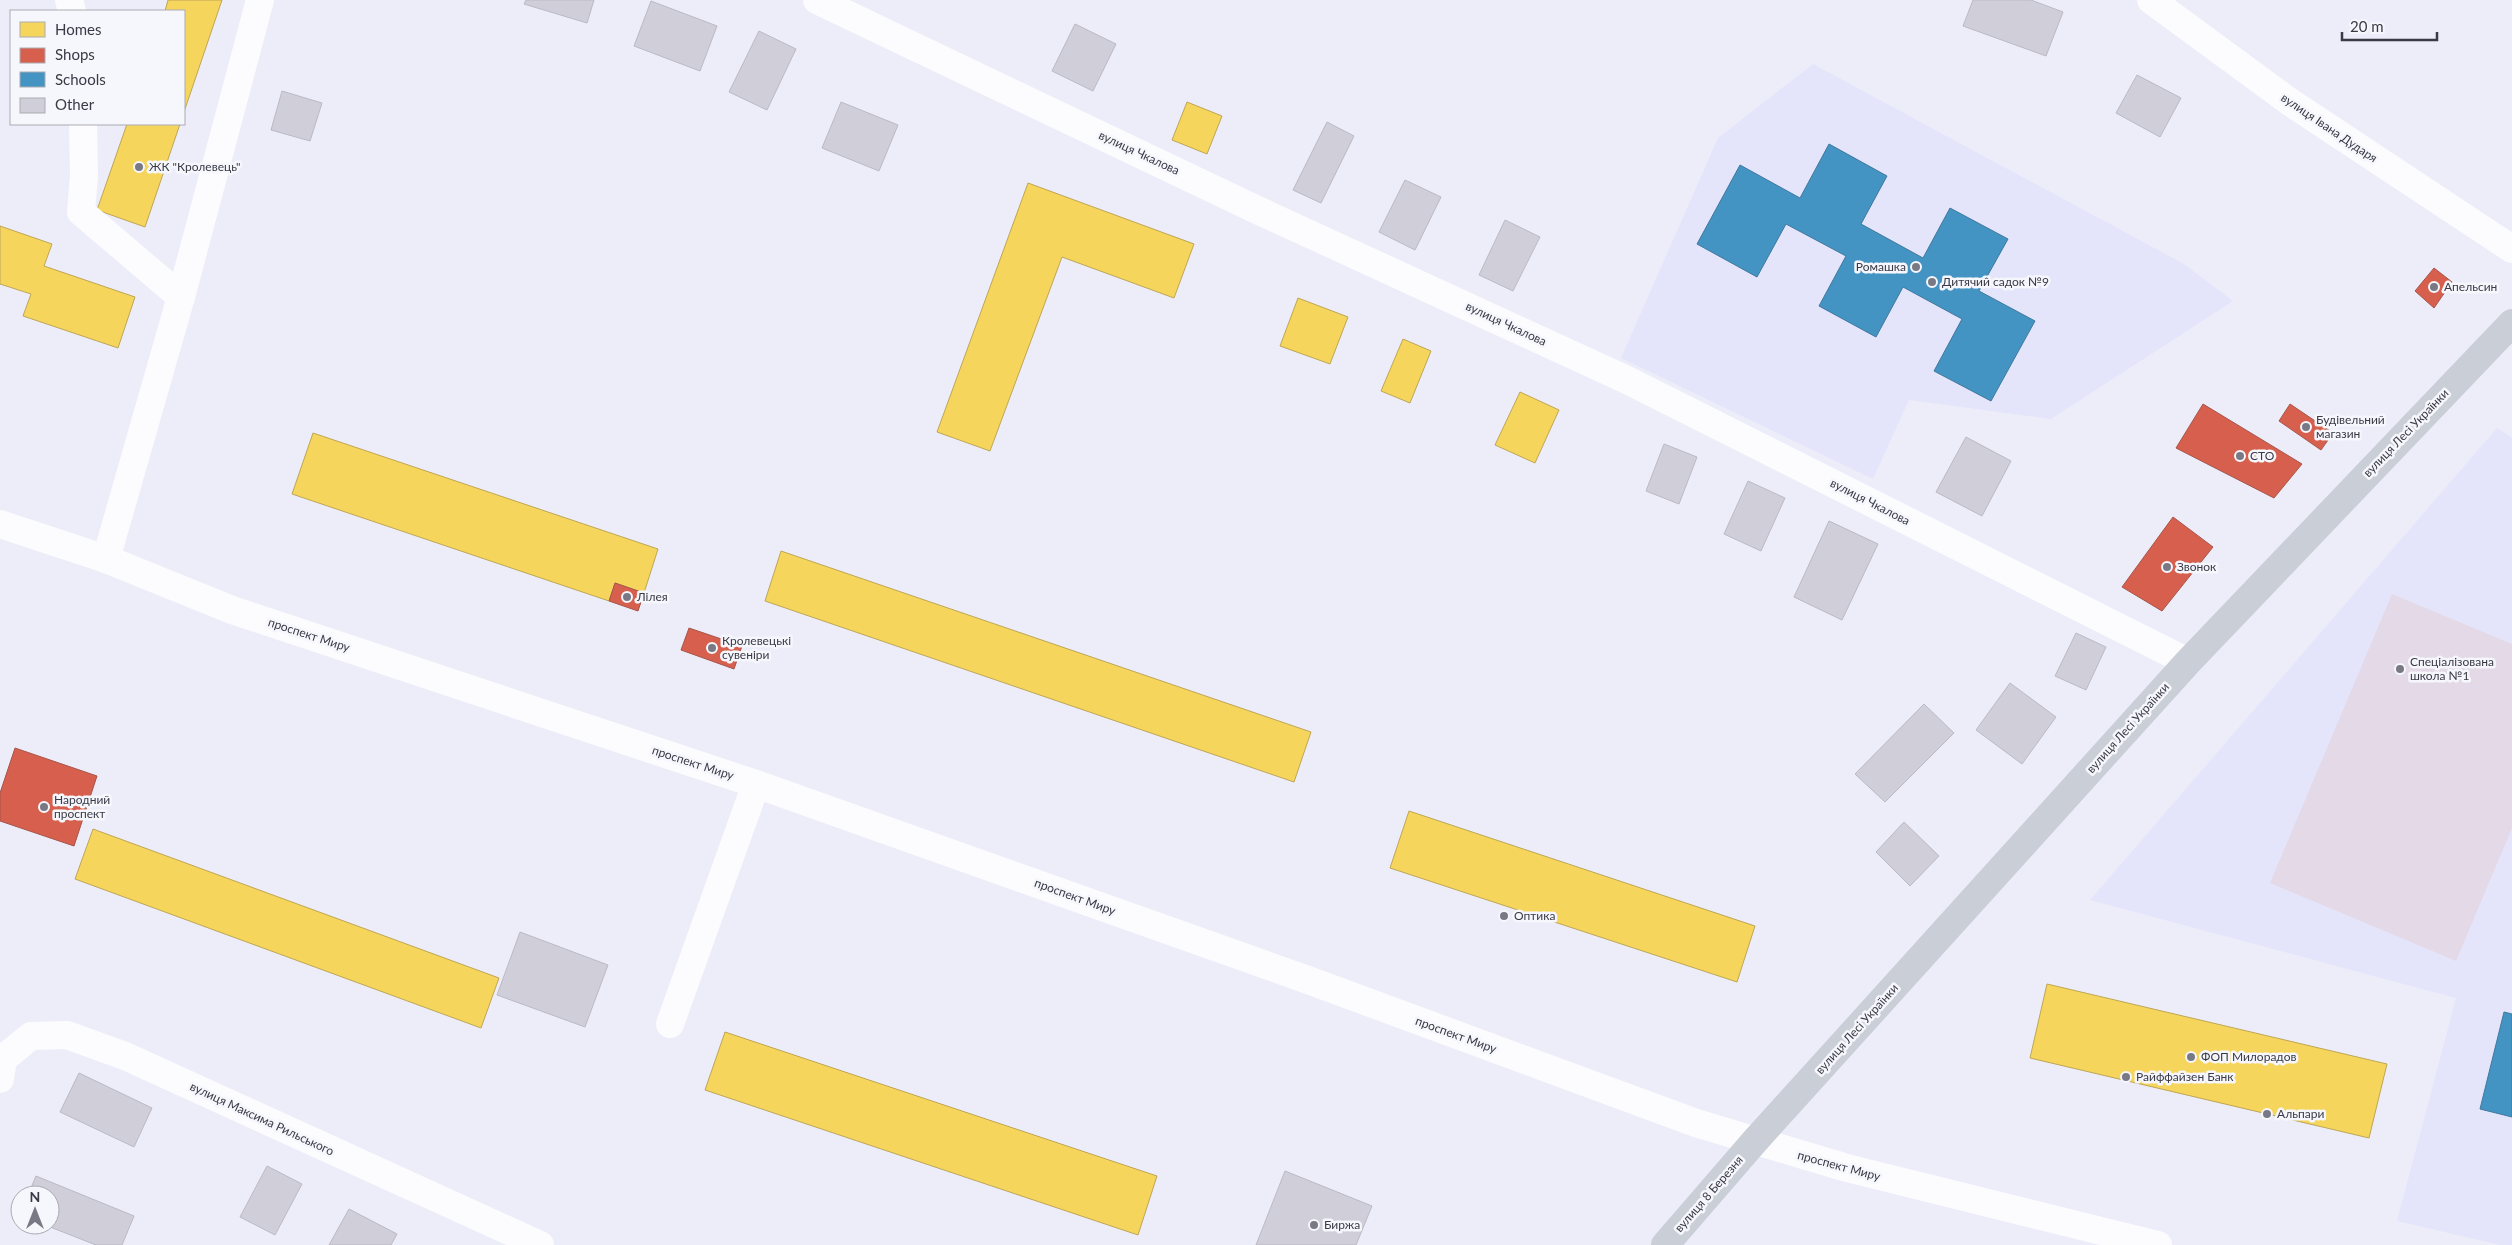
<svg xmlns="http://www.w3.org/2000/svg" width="2512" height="1245" viewBox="0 0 2512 1245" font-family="Lato,sans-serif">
<rect width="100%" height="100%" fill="#ecedf9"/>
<!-- built -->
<g fill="#e4e5fb">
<polygon points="1813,64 2184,264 2233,301 2051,419 1909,400 1873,479 1621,358 1718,138"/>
<polygon points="2497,428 2512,438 2512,1245 2500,1245 2397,1221 2456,998 2090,900"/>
</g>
<!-- green -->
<polygon fill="#e4d9e7" points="2392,594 2512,644 2512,828 2456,961 2270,883"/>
<!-- homes -->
<g fill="#f6d55c" stroke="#bea655">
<polygon points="168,0 222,0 184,112 184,11 165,11"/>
<polygon points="1187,102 1222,116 1207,154 1172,140"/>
<polygon points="127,124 180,124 145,227 97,210"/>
<polygon points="1028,183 1194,244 1174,298 1062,257 990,451 937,432"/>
<polygon points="0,226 52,244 44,266 135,297 118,348 23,316 31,294 0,284"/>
<polygon points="1298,298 1348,317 1330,364 1280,346"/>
<polygon points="1403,339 1431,351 1410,403 1381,391"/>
<polygon points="1520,392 1559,410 1535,463 1495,445"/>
<polygon points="313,433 658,549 644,593 615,583 609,601 292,494"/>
<polygon points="781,551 1311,732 1294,782 765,601"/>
<polygon points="1409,811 1755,926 1737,982 1390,868"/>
<polygon points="93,829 499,978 481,1028 75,879"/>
<polygon points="2047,984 2387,1064 2369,1138 2030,1058"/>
<polygon points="725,1032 1157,1176 1138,1235 705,1090"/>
</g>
<!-- shops -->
<g fill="#d6604d" stroke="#a7554b">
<polygon points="2434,268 2452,282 2434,308 2415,291"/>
<polygon points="2203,404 2302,464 2274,498 2176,448"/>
<polygon points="2290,404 2333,433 2321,450 2279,421"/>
<polygon points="2173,517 2213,547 2162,611 2122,587"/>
<polygon points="615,583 644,593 638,611 609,601"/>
<polygon points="689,628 742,646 734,669 681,650"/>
<polygon points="15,748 97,776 74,846 0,821 0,793"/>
</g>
<!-- schools -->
<g fill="#4393c3" stroke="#40789e">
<polygon points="1829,144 1887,176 1861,224 1923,258 1950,208 2008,239 1979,291 2035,321 1991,401 1934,371 1962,319 1903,287 1876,337 1819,306 1846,256 1786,224 1757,277 1697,244 1740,165 1800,198"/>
<polygon points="2504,1012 2512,1014 2512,1117 2480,1109"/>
</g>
<!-- building -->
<g fill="#d0ced9" stroke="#bbb9c3">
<polygon points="526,0 594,0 587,23 524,4"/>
<polygon points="1973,0 2031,0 2063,12 2046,56 1963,26"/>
<polygon points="651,1 717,26 700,71 634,46"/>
<polygon points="1075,24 1116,44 1093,91 1052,71"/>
<polygon points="759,31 796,49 767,110 729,92"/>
<polygon points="2137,75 2181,98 2160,137 2116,113"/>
<polygon points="282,91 322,103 310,141 271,130"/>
<polygon points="841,102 898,125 879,171 822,148"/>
<polygon points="1327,122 1354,136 1321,203 1293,190"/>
<polygon points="1405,180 1441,197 1415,250 1379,232"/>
<polygon points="1505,220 1540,237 1513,291 1479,275"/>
<polygon points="1966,437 2011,461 1982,516 1936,492"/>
<polygon points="1664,444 1697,457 1679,504 1646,491"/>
<polygon points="1748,481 1785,498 1761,551 1724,534"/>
<polygon points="1829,521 1878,544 1842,620 1794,597"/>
<polygon points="2076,633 2106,647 2086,690 2055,676"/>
<polygon points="2010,683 2056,717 2022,764 1976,730"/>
<polygon points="1924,704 1954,733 1885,802 1855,774"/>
<polygon points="1904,822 1939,856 1910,886 1876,852"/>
<polygon points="520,932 608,965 585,1027 497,995"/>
<polygon points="79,1073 152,1108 134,1147 60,1112"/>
<polygon points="267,1166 302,1184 275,1235 240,1217"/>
<polygon points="1285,1171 1372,1206 1356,1245 1256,1245"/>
<polygon points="36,1176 134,1216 122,1245 96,1245 45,1225 50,1225 50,1195 28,1195"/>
<polygon points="349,1209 397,1234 391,1245 329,1245"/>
</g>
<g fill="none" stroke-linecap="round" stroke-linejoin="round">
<!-- minor -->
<g stroke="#fcfcfe" stroke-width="28">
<polyline points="69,0 72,11"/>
<polyline points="817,0 1253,208 1627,380 2188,662"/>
<polyline points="2151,0 2290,102 2512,249"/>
<polyline points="83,124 84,176 81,212 181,297"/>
<polyline points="0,524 106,559 232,610 756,784 1308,980 1696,1123 1847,1168 2158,1245"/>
<polyline points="106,559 181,297 260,0"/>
<polyline points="670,1024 756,784"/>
<polyline points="0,1079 3,1059 31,1036 67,1035 125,1056 540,1245"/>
</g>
<!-- major -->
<polyline stroke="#caced6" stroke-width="28" points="1665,1245 1754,1142 2188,662 2512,323"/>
</g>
<!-- markers -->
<g fill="#787985" stroke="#f6f7fc" stroke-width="2">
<circle cx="139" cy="167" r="5"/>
<circle cx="1916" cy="267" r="5"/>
<circle cx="1932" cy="282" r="5"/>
<circle cx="2434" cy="287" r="5"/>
<circle cx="2306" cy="427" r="5"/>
<circle cx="2240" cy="456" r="5"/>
<circle cx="2167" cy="567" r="5"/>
<circle cx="627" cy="597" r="5"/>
<circle cx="712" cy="648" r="5"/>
<circle cx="2400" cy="669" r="5"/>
<circle cx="44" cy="807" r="5"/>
<circle cx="1504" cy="916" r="5"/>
<circle cx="2191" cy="1057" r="5"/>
<circle cx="2126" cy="1077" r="5"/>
<circle cx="2267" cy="1114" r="5"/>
<circle cx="1314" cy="1225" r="5"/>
</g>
<g text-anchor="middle" stroke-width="5" stroke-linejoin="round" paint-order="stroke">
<!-- street labels -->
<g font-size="12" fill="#3a3a46" stroke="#f6f7fc">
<text transform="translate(2329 128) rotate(34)" y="4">вулиця Івана Дударя</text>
<text transform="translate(1139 153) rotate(25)" y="4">вулиця Чкалова</text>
<text transform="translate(1506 324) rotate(25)" y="4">вулиця Чкалова</text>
<text transform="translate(2406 433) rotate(-46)" y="4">вулиця Лесі Українки</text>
<text transform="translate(1870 502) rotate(27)" y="4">вулиця Чкалова</text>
<text transform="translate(309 635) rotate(18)" y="4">проспект Миру</text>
<text transform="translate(2128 728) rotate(-48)" y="4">вулиця Лесі Українки</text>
<text transform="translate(693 763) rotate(18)" y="4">проспект Миру</text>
<text transform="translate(1075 897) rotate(20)" y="4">проспект Миру</text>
<text transform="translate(1857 1029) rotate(-48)" y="4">вулиця Лесі Українки</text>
<text transform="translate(1456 1035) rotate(20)" y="4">проспект Миру</text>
<text transform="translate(262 1119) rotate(25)" y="4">вулиця Максима Рильського</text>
<text transform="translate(1839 1166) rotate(15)" y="4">проспект Миру</text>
<text transform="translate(1709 1194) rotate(-49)" y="4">вулиця 8 Березня</text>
</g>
<!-- poi labels -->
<g font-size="12" fill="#3a3a46" stroke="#f6f7fc" text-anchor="start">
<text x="149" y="171">ЖК "Кролевець"</text>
<text x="1906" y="271" text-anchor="end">Ромашка</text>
<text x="1942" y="286">Дитячий садок №9</text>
<text x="2444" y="291">Апельсин</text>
<text x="2316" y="424">Будівельний<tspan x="2316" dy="14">магазин</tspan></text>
<text x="2250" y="460">СТО</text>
<text x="2177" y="571">Звонок</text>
<text x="637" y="601">Лілея</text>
<text x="722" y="645">Кролевецькі<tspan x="722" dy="14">сувеніри</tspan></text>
<text x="2410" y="666">Спеціалізована<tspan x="2410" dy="14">школа №1</tspan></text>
<text x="54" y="804">Народний<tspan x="54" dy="14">проспект</tspan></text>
<text x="1514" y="920">Оптика</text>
<text x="2201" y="1061">ФОП Милорадов</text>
<text x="2136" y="1081">Райффайзен Банк</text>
<text x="2277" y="1118">Альпари</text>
<text x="1324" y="1229">Биржа</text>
</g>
</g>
<!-- legend -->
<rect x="10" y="10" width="175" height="115" fill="#f6f7fc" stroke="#ababb3"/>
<rect x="20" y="22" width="25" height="15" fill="#f6d55c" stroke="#ababb3"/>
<text x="55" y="35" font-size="15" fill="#3a3a46">Homes</text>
<rect x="20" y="48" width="25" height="15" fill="#d6604d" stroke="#ababb3"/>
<text x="55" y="60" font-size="15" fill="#3a3a46">Shops</text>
<rect x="20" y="72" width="25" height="15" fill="#4393c3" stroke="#ababb3"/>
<text x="55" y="85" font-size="15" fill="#3a3a46">Schools</text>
<rect x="20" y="98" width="25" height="15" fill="#d0ced9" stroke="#ababb3"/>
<text x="55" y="110" font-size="15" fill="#3a3a46">Other</text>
<!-- north arrow -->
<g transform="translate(35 1210)"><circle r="24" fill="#f6f7fc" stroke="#ababb3"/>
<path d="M0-4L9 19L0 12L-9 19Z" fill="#787985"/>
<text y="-8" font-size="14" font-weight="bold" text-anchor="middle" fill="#3a3a46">N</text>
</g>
<!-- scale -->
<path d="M2342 32v8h95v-8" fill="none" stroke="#3a3a46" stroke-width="2.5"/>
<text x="2350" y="32" font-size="15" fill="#3a3a46" stroke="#f6f7fc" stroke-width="4" paint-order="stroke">20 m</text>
</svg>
